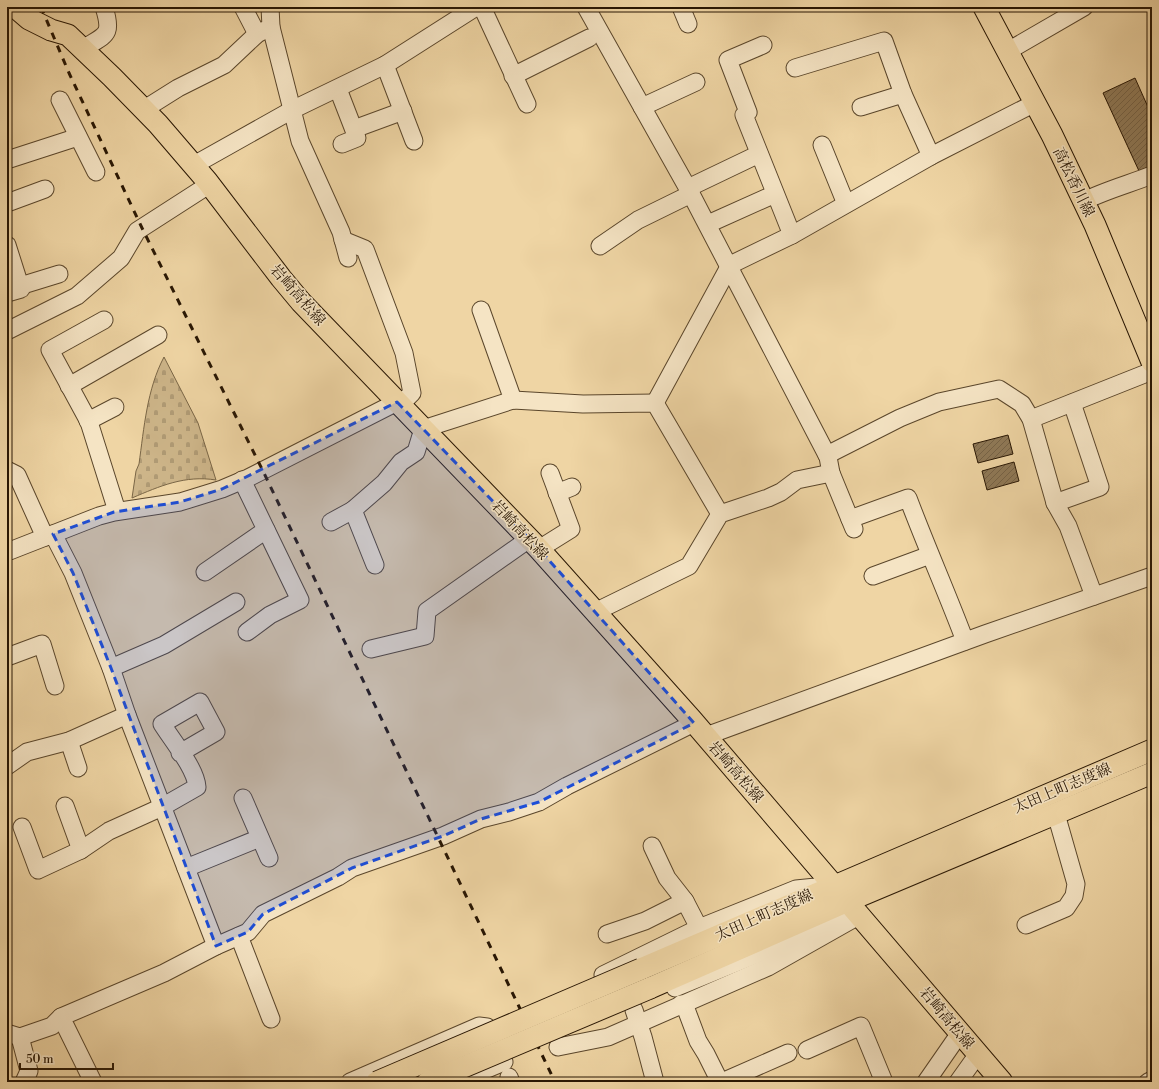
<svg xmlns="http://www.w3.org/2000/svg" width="1159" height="1089" viewBox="0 0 1159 1089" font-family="'Libre Bodoni','Noto Serif JP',serif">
<defs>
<pattern id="cemetery-stones" width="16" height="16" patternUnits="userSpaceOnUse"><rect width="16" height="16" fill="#cdb589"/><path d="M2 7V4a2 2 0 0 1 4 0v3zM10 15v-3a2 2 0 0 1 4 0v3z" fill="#b09b75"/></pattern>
<pattern id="building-hatch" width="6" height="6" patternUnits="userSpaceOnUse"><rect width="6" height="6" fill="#8f7957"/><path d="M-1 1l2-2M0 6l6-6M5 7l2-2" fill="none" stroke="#756246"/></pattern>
</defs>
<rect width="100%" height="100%" fill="#efd5a4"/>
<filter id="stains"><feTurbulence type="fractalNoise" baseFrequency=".005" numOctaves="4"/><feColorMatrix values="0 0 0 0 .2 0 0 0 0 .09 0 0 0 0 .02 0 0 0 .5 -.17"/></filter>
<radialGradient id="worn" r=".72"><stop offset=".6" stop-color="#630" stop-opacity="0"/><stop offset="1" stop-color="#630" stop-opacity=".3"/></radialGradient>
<!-- cemetery -->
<path fill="url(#cemetery-stones)" stroke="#7a6646" d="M 164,357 L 198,423 L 216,480 C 185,475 160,486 132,498 L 136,471 L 139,464 C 144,428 147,389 164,357 Z"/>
<!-- building -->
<g fill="url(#building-hatch)" stroke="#281603">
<polygon points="1135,78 1152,116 1152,151 1150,152 1152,165 1139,171 1103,93"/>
<polygon points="1008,435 1013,454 978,463 973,444"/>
<polygon points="1014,462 1019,481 987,490 982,471"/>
</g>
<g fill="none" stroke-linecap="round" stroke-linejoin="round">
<defs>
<g id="minor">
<polyline points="243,7 257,34"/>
<polyline points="270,7 271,27 300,141 341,232 348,258"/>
<polyline points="482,7 527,104"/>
<polyline points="586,7 691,194 828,457 831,473 854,529"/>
<polyline points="681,7 688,24"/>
<polyline points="763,45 728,60 748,112 744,115 792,235"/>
<path d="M 83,49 C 106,34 113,36 104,7"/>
<polyline points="1008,51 1084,7"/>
<polyline points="385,65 414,141"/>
<polyline points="795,68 884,41 903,94 931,156"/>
<polyline points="513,76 589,38"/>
<polyline points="338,89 357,138 342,144"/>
<polyline points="60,100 96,172"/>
<polyline points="642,107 696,82"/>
<polyline points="861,107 903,94"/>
<polyline points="143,110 178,88 224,65 257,34 271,27"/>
<polyline points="354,129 403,111"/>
<polyline points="822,145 846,204"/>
<polyline points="7,160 78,137"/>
<polyline points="194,165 292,110 385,65 476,7"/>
<polyline points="688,188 759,154"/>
<path d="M 1084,201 C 1106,190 1129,184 1152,175"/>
<polyline points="7,203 45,189"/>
<polyline points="708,224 775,194"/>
<polyline points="343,240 365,249 404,353 412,393 400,405"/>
<polyline points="7,245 21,289 7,293"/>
<polyline points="600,246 638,220 691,194"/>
<polyline points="20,286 59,274"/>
<polyline points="481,310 513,400"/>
<polyline points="104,320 50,350 89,422 117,511"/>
<polyline points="7,331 77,296 121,258 137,231 210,184"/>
<polyline points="69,386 158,335"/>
<polyline points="655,403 730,265 792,235 931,156 1035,103"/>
<polyline points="1031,419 1152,371"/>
<polyline points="88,421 115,407"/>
<polyline points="827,455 900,418 939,402 999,389 1022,404 1031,419 1055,503 1068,526 1094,596"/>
<polyline points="7,470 17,475 45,537"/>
<polyline points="242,480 300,600 270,615 247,632"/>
<polyline points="557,493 572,487"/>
<polyline points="1055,503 1100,487 1072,403"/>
<path d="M 850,519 L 908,498 C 926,546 947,593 965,641"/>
<polyline points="331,522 353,510"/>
<polyline points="53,534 73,573 111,668 127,715 216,946 164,973 61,1017 93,1082"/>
<polyline points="539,549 571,529 550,473"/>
<polyline points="7,552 99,516 114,512 180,502 222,489 248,478 397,402"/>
<polyline points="375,565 353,510 384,483 401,462 416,452 423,429 513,400 583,404 655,403 720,514"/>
<polyline points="205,572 266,530"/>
<polyline points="873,576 930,555"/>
<polyline points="595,612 689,566 720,514 768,498 781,492 797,480 831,473"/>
<polyline points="371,649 425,636 427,611 529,539"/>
<polyline points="7,657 42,644 55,686"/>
<polyline points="111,668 164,645 236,602"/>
<polyline points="706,736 985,634 1152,576"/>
<polyline points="69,741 78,768"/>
<polyline points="7,766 27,752 69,741 127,715"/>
<polyline points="243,798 269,858"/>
<polyline points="65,806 81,850"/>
<path d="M 22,827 L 38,870 L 81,850 L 109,831 L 162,807 L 197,787 C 196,769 172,740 162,724 L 200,702 L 216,732 L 180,753"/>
<polyline points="652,846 667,878 685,901"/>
<polyline points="186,868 260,838"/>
<polyline points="1026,925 1066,908 1074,896 1076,884 1056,814"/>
<polyline points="607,934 645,921 685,901 699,928"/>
<polyline points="239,936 271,1019"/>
<polyline points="216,946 248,932 263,914 338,877 352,868 443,836 481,819 509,812 539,802 567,786 694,723"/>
<polyline points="603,975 699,928 796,889 826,886"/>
<polyline points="675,988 823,927 845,904"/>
<polyline points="681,1004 686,1009 698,1041 706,1054 720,1082"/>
<polyline points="634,1010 643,1037 655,1082"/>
<polyline points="7,1033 20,1037 52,1026 61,1017"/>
<polyline points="20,1037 29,1071 24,1082"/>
<polyline points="558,1047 608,1037 768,967 860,915"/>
<polyline points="807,1050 861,1026 884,1082"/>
<polyline points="509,1077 511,1082"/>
<polyline points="350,1082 479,1026 487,1027 504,1062 456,1082"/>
<polyline points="722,1082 788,1053"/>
<polyline points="926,1082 960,1033"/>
<polyline points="958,1082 978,1054"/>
<polyline points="1148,1082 1152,1080"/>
</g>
<g id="major">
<polyline points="15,7 29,19 51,30 68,35 112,77 158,124 207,181 281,278 301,302 539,549 692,720 1002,1082"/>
<polyline points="984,7 1052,135 1095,225 1152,362"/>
<polyline points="641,969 1152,750"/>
<polyline points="650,988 848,901 1152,773"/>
</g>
</defs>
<!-- minor casing -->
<use href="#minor" stroke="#5a462b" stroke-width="19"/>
<!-- major casing -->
<use href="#major" stroke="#281603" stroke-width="23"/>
<!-- minor -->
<use href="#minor" stroke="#f5e4c4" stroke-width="17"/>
<!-- major -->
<use href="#major" stroke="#efd5a4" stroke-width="21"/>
<!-- rail -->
<polyline stroke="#281603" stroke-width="3" stroke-dasharray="7 7" stroke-linecap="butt" points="41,7 69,73 142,228 263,471 555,1082"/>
<defs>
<g id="major-bridge">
<polyline points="377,1082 641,969"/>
<polyline points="428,1082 650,988"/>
</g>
</defs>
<!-- major-bridge casing -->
<use href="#major-bridge" stroke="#281603" stroke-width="23" stroke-linecap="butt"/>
<!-- major-bridge -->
<use href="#major-bridge" stroke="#efd5a4" stroke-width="21"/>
</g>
<!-- marked area -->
<path fill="#1d4ed8" fill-opacity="0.2" stroke="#1d4ed8" stroke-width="3" stroke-dasharray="8 5" stroke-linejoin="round" d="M 397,402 L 539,549 L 694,723 L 539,802 L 481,819 L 443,836 L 352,868 L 263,914 L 248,932 L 216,946 L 111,668 L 73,573 L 53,534 L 114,512 L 180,502 L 222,489 Z"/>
<g text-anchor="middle" stroke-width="3" stroke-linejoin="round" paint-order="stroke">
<!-- street labels -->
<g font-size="15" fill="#281603" stroke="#f5e4c4">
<text transform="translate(1074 182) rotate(64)" y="5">高松香川線</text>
<text transform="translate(298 295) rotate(49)" y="5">岩崎高松線</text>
<text transform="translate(520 530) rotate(47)" y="5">岩崎高松線</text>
<text transform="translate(736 772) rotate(49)" y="5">岩崎高松線</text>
<text transform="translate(1062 788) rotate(-23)" y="5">太田上町志度線</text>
<text transform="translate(764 915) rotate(-24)" y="5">太田上町志度線</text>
<text transform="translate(947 1018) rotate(50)" y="5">岩崎高松線</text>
</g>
</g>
<!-- margin -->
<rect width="1159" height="1089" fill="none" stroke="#efd5a4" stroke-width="24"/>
<rect x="8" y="8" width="1143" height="1073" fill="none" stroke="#281603" stroke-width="2"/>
<rect x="12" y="12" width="1135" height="1065" fill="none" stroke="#281603"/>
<!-- scale -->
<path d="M20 1063v6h93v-6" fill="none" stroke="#281603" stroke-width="2"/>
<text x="26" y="1063" font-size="12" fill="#281603" stroke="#f5e4c4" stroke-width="3" paint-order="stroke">50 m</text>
<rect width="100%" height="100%" filter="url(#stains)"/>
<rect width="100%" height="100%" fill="url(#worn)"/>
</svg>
